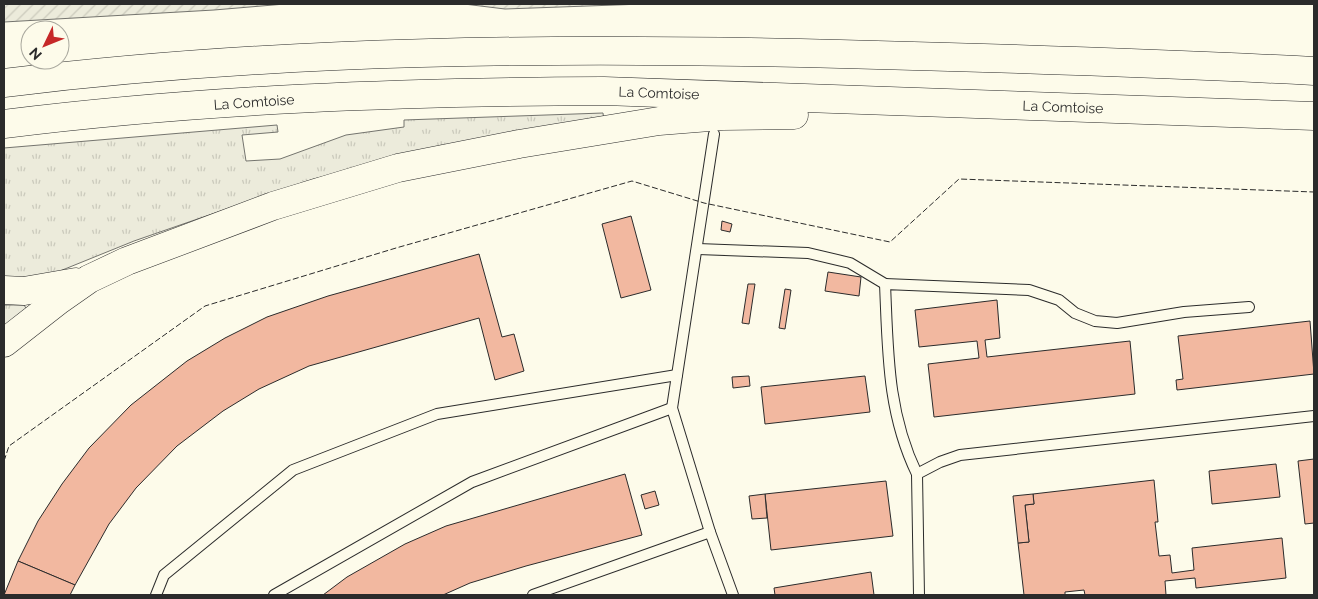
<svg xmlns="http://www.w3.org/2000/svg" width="1318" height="599" viewBox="0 0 1318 599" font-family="Raleway,sans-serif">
<defs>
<pattern id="grass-tufts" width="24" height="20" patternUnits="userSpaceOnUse" patternTransform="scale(1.25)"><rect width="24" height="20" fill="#ecebdb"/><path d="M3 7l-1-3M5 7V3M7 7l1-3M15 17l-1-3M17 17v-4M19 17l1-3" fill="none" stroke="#cbcabc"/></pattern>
<pattern id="garden-furrows" width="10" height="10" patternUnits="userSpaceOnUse" patternTransform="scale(1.25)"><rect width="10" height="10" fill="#ecebdb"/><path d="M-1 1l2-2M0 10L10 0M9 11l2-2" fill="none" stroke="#cbcabc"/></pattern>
</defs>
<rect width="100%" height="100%" fill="#fdfbea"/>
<!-- grass -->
<g fill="url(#grass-tufts)" stroke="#74746e">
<polygon points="603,113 604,122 390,161 313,179 134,241 50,275 4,279 4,148 277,125 278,132 242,135 246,161 280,159 346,135 404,127 404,120"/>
<polygon points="4,305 24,305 28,311 4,329"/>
</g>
<!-- garden -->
<g fill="url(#garden-furrows)" stroke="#74746e">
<polygon points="4,4 385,4 285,4 214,10 4,22"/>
<polygon points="464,4 643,4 505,9"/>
</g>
<!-- building -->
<g fill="#f2b8a0" stroke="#2b2b2b">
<polygon points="631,216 651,290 621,298 602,224"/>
<polygon points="722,221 732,224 730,232 721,230"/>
<polygon points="479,254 502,337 514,334 524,371 495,380 479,318 309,366 259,389 223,411 177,446 136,488 109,524 75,585 18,561 38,521 62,484 89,448 131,405 187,361 225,338 267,317 328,296"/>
<polygon points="828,272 861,277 859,296 825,291"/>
<polygon points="748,284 755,284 749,324 742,323"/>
<polygon points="785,289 791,290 785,329 779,328"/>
<polygon points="997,300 1000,338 985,340 987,357 1130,341 1135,394 934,417 928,364 979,358 977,341 919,347 915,310"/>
<polygon points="1310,321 1314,374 1177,390 1176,380 1183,379 1178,336"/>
<polygon points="749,376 750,386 733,388 732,377"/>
<polygon points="865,376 870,412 765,424 761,387"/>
<polygon points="1314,459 1314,523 1305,524 1298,461"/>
<polygon points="1276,464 1280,497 1212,504 1209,471"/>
<polygon points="625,474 642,535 526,566 470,583 443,595 323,595 347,577 405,544 446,526"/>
<polygon points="1154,480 1158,522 1155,522 1159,556 1170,555 1172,573 1194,570 1192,548 1282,538 1286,578 1196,588 1195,578 1165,581 1166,595 1085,595 1084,590 1065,592 1065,595 1024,595 1018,543 1029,542 1025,505 1034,504 1033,494"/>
<polygon points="886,481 893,536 771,550 765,494"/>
<polygon points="655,491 659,505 645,509 641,495"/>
<polygon points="765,494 767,518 752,519 749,496"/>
<polygon points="1033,494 1034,504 1025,505 1029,542 1018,543 1013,496"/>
<polygon points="18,561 75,585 70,595 4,595"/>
<polygon points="871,572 874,595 775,595 774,588"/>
</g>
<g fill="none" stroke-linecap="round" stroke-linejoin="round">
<defs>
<g id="lane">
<polyline points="714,134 672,408 710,532 733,595"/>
<polyline points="698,249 808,253 850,263 885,284"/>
<path d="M 917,474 C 887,412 888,351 885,284 L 1029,290 L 1059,300 L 1075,313 L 1095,321 L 1117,323 L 1184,312 L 1249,307"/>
<polyline points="156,595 164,575 293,470 437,414 677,375"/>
<polyline points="274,595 472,482 672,408"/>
<polyline points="533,595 710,532"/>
<polyline points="919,595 917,474 940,462 960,455 1314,416"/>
</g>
<g id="highway">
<path d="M 4,83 C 281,49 561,47 840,54 C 998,58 1156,63 1314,71"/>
<path d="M 4,124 C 203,99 404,92 604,91 L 1314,116"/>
<polyline points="4,290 24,291 76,282"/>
<polyline points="4,343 59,300 89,279 127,261 273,206 398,168 519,144 659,121 722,116 794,115"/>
</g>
</defs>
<!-- lane casing -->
<use href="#lane" stroke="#2b2b2b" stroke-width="12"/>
<!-- highway casing -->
<use href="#highway" stroke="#2b2b2b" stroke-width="29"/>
<!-- lane -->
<use href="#lane" stroke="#fdfbea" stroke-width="10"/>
<!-- highway -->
<use href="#highway" stroke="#fdfbea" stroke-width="28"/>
<!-- fence -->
<polyline stroke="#2b2b2b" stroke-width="1" stroke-dasharray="6 2.5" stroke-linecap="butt" points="4,461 9,446 205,306 396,248 632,181 704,203 890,242 959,179 1314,192"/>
</g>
<g text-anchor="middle" stroke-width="4" stroke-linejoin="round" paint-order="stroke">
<!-- street labels -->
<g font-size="14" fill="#2b2b2b" stroke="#fdfbea">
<text transform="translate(659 93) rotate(2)" y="5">La Comtoise</text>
<text transform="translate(254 102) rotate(-4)" y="5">La Comtoise</text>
<text transform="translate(1063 107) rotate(2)" y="5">La Comtoise</text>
</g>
</g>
<!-- border -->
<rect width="1318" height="599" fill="none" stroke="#2b2b2b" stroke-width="10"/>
<!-- north arrow -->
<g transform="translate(45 45) rotate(227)"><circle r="24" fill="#fdfbea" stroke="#a9a89e"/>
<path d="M0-4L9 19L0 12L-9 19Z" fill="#c62828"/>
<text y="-8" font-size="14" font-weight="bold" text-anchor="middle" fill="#2b2b2b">N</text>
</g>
</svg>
